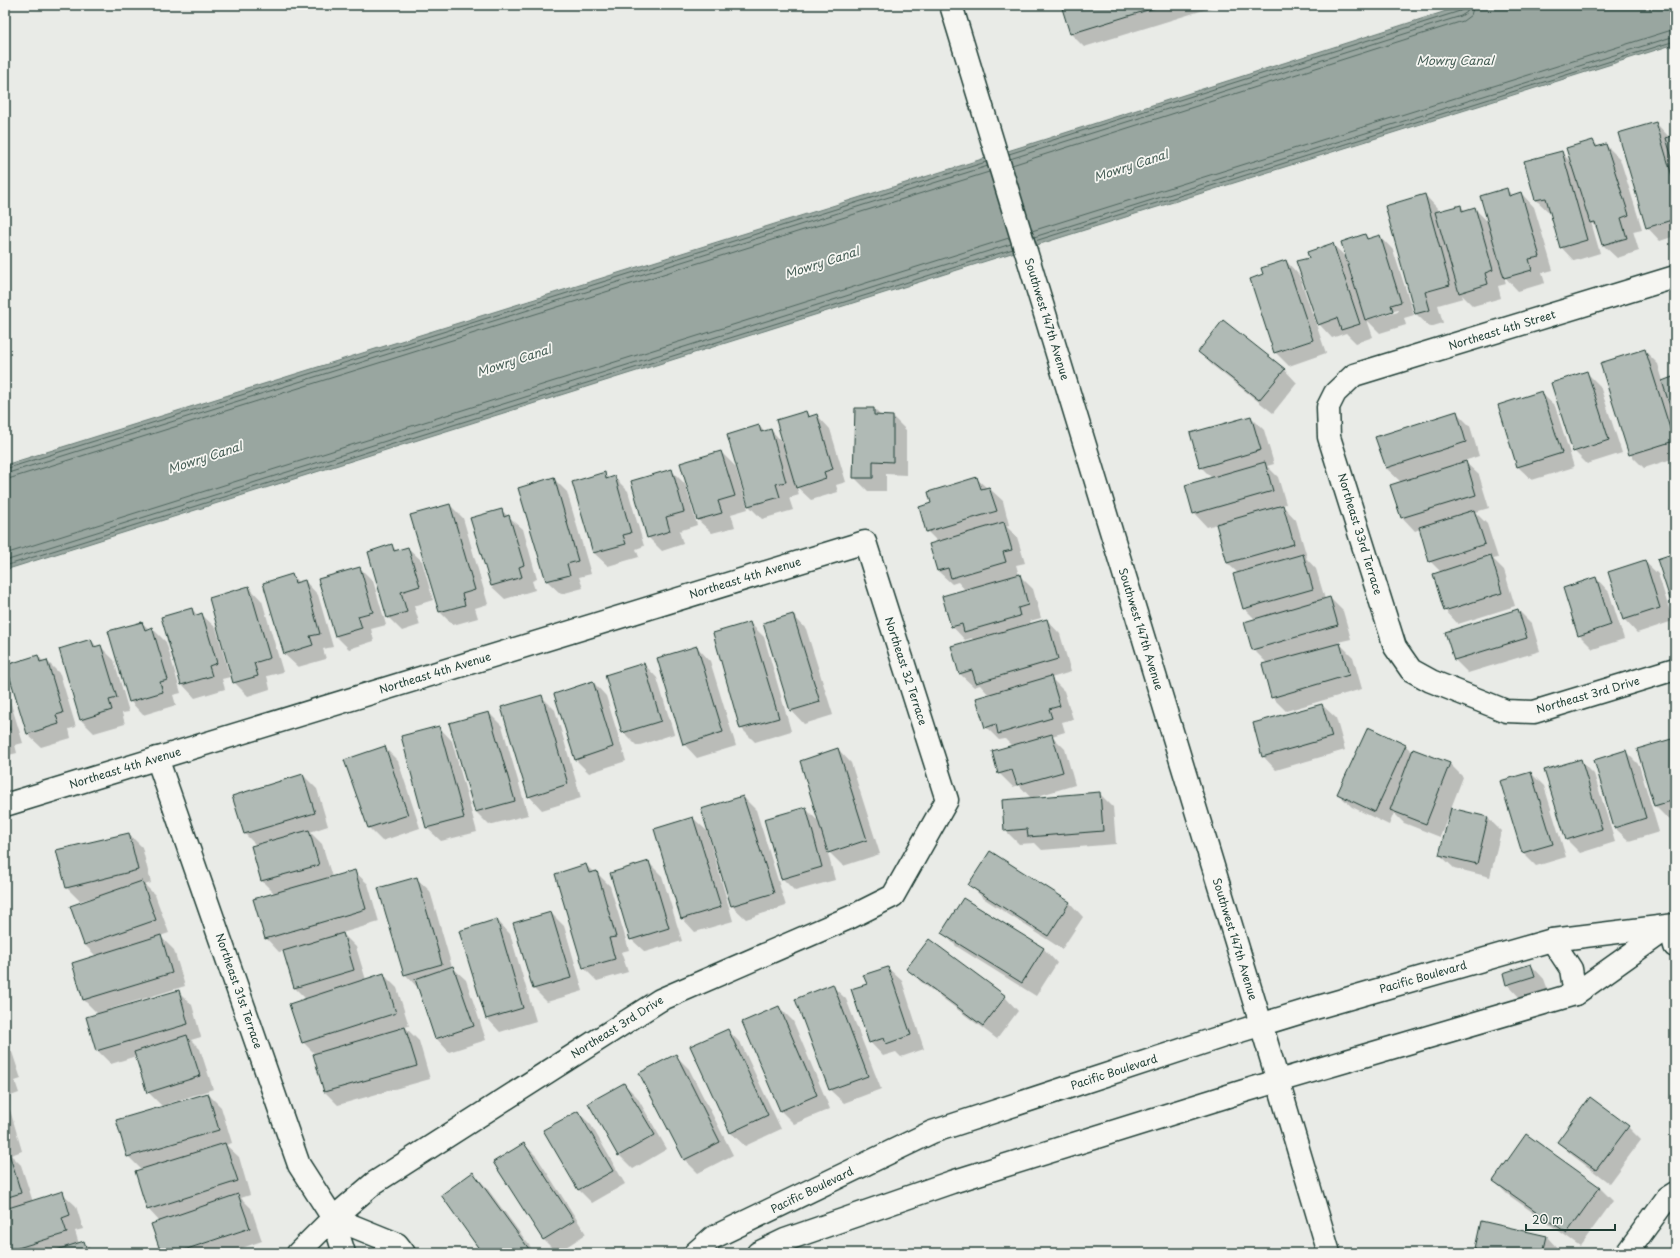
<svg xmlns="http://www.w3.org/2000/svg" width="1680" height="1258" viewBox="0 0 1680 1258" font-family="'Playpen Sans',sans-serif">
<rect width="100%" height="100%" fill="#e9ebe7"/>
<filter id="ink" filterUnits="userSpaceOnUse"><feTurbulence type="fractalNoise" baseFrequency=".025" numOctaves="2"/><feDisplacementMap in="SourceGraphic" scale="8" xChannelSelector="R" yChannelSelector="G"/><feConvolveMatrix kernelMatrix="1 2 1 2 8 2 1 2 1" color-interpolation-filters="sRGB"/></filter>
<g filter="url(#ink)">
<!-- water -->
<polygon fill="#99a6a0" stroke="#687c75" points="1465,5 1675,5 1675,44 5,570 5,465 1046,139"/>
<!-- shadow -->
<g fill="#0003" fill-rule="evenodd">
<polygon points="1062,5 1220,5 1084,47 1071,34"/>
<polygon points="1656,123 1670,138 1675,136 1675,236 1660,241 1647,227"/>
<polygon points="1593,141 1599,147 1606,145 1620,159 1642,229 1633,231 1639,251 1617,258 1603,245 1598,230 1591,222 1600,253 1574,261 1561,247 1551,213 1550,213 1536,200 1561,152 1572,163"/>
<polygon points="1506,189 1513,196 1521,193 1534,207 1553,270 1542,273 1545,283 1518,291 1504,276 1506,284 1498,286 1501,298 1473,306 1462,295 1463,298 1438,305 1443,323 1430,327 1416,314 1386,206 1425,195 1438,209 1439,212 1460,206 1466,211 1474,208 1489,223"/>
<path d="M 1365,235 L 1370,240 L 1380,236 L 1393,250 L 1414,315 L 1404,318 L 1406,325 L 1380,333 L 1367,320 L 1373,337 L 1356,343 L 1346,333 L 1332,338 L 1319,324 L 1310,258 L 1332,244 L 1348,259 ZM 1398,309 L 1398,311 L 1373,318 L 1373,316 Z"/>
<polygon points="1286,261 1299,275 1326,353 1289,366 1275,352 1264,275"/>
<polygon points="1644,350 1658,364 1663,381 1675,377 1675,458 1644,468 1630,454"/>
<polygon points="1199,352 1284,369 1297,383 1273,413 1212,365"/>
<polygon points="1587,373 1600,386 1622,453 1587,464 1574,451"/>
<polygon points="1541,393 1555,406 1574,467 1532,480 1518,467 1499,406"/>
<polygon points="874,409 881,416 893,417 906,430 906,475 886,474 886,491 868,491 854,477"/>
<polygon points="806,412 811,417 817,415 830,429 846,482 836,485 838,492 811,500 797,487 799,495 789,498 793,510 762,519 748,505 759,426 765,432 771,430 784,444"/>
<polygon points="1456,412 1470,426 1479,456 1464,461 1479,475 1489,508 1475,512 1487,524 1498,558 1493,559 1504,570 1515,606 1458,624 1445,610 1441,572 1430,561 1420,529 1415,531 1402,517 1401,482 1386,468"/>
<polygon points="1251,417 1264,430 1274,464 1267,466 1278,477 1286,504 1282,505 1296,520 1307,557 1306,558 1316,569 1325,599 1330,598 1343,611 1351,639 1338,642 1353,657 1362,689 1286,711 1272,697 1268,664 1253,649 1255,619 1244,608 1238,573 1227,563 1217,524 1207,527 1194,513 1212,478 1201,467"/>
<polygon points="721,452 735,466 748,509 731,514 735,527 712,533 698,520 681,464"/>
<polygon points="672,471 685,484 697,525 679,531 683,544 662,551 648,537"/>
<polygon points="604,474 609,479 614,477 628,491 644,546 636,549 639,557 608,566 594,553"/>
<polygon points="553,478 567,492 591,574 579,577 583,588 561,594 547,581 519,489"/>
<polygon points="977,479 987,488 989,488 1003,501 1009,525 1006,526 1017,537 1025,563 1016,565 1019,575 1033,589 1041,618 1030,621 1031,624 1047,620 1060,634 1071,672 1051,678 1064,691 1073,719 1062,722 1065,732 1052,736 1065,749 1075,785 1031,798 1019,785 1013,787 999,773 1012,746 1005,739 999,740 986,727 989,695 980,685 974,687 960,674 974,641 972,638 965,640 952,626 966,591 958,582 952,584 938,571 938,542 927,531 933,504"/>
<polygon points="450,505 463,518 488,604 475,608 478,618 453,625 440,612"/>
<polygon points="501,510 523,529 537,579 532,581 535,590 505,599 491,586"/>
<polygon points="391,545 397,551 408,548 422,561 433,600 414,606 420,625 402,631 388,617"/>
<polygon points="1644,561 1658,574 1673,621 1637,633 1624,619"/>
<polygon points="360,568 373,581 386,625 371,629 374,641 349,649 335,635"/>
<polygon points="292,575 299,583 305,581 318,595 333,647 323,649 326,659 298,667 284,654"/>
<polygon points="1596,578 1609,592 1624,639 1593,649 1579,635"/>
<polygon points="249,587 262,601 283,672 267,676 270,689 248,696 234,682"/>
<polygon points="192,609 198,616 202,615 216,628 230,677 222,679 225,689 195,698 182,684"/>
<polygon points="1518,610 1532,624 1540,651 1468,673 1455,660 1447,633"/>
<polygon points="793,615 806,629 833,715 804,724 791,710"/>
<polygon points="142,623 149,629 152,628 166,642 181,693 173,695 176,705 143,715 130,701"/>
<polygon points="750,623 764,637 791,731 755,742 741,728"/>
<polygon points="91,640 97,647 100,646 114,660 129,712 122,713 125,724 94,733 81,720 60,650"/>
<polygon points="697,647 710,661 736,746 697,758 684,744"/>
<polygon points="38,656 44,662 47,661 60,674 76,727 69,729 71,738 41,747 27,734"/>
<polygon points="644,664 657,678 674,734 637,746 623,732"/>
<polygon points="593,682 606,696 626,761 589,773 575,759"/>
<polygon points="5,689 7,691 23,743 15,745 17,753 5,756"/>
<polygon points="541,696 555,710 581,798 542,810 529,796"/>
<polygon points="1322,705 1336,718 1345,750 1276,770 1263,756"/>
<polygon points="489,713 502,726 528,815 489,825 476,812 451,724"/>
<polygon points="439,727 452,741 477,832 441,841 427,828 403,737"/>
<polygon points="1675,739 1675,817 1668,819 1655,806 1638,750"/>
<polygon points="1405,745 1413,753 1414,750 1450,764 1463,777 1451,808 1488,818 1501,831 1490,877 1454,868 1440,855 1452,809 1451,809 1440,837 1404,823 1394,813 1389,825 1352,807 1338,794"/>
<polygon points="384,747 398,761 420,828 382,841 369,828"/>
<polygon points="838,749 851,763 880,854 843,866 827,850 835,880 795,891 782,878 805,808 820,823"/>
<polygon points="1625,751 1639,765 1659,832 1629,841 1615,828 1595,761"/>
<polygon points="1580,760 1594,774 1615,842 1580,853 1567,840"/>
<polygon points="1531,773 1544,786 1566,857 1536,866 1523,853 1501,782"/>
<polygon points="303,775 317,789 328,826 310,832 322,844 332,877 354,871 368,884 379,922 342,933 356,947 366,980 383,974 397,988 409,1026 405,1027 419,1041 430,1079 338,1105 325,1092 314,1053 303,1042 306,999 295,988 284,951 279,952 266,938 275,894 262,881 252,847 257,846 245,834 234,797"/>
<polygon points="1099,793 1113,807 1116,844 1042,850 1035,843 1019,844 1005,830"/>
<polygon points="743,797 756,810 786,906 746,919 732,906"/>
<polygon points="693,818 707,831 733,921 695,932 682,918"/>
<polygon points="129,834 142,847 151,883 145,885 155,895 169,933 160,936 174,950 185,986 110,1009 111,1011 178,991 192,1005 201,1037 191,1040 200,1049 213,1089 167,1104 168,1106 208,1094 221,1107 232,1143 226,1145 239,1157 250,1195 241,1198 251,1208 262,1241 228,1253 162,1253 160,1222 148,1209 142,1170 128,1156 163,1107 148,1092 136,1056 111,1064 97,1050 99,1015 84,1000 96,956 85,945 71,907 92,900 91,898 80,901 67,888"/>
<polygon points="990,853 1070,903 1083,917 1062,949 983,898 970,885"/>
<polygon points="648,862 662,876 682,941 645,952 631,939"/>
<polygon points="586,865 594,873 597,873 610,886 629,950 621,952 628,972 597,981 584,968 556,874"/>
<polygon points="416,878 430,891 452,967 466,980 486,1040 449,1052 436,1038 418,988 405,974"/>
<polygon points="963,899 1044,949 1057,963 1036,996 956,946 942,932"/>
<polygon points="551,913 564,926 583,991 547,1002 534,989 514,924"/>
<polygon points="497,920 510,934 536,1021 500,1032 487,1018"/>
<polygon points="1531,965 1544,979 1548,990 1520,998 1507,984"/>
<polygon points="888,968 902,981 924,1049 901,1057 896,1052 883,1056 870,1042 868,985"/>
<polygon points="908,968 1005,997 1018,1011 997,1039 921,982"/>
<polygon points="832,986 846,999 881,1089 844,1103 830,1090 796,1000"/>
<polygon points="779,1007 793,1021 830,1109 794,1124 780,1110"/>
<polygon points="728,1030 741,1044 781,1129 745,1146 731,1133 692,1047"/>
<polygon points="5,1046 12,1052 21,1079 15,1081 19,1093 5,1098"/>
<polygon points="676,1056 689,1069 733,1155 698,1173 685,1160"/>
<polygon points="624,1084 637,1097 667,1149 633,1169 619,1155 590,1104"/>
<polygon points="5,1106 10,1110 22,1151 11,1155 21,1165 33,1202 62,1193 76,1206 83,1229 75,1231 79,1244 84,1243 95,1253 5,1253"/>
<polygon points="578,1112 591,1125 625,1184 592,1203 579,1190 545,1130"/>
<polygon points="1628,1127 1641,1140 1609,1183 1572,1155 1558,1142"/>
<polygon points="524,1144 537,1157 586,1234 557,1253 544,1240 495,1163"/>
<polygon points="473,1173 486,1187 535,1253 484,1253"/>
<polygon points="1494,1181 1599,1187 1613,1201 1580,1246 1507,1194"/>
<polygon points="1482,1223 1547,1237 1560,1251 1560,1253 1475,1253"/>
</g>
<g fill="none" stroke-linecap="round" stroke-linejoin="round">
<!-- shore -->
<g stroke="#50675f" stroke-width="1">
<polyline points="1009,154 1460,11 1463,9 1463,5"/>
<polyline points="1010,159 1461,16 1467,12 1468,5"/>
<polyline points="1012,165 1463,21 1471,15 1474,5"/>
<polyline points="1032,231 1675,29"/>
<polyline points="1034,237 1675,36"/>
<polyline points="1035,241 1675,41"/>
<polyline points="5,469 986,162"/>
<polyline points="5,474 988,166"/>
<polyline points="5,480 989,172"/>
<polyline points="5,554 1009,238"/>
<polyline points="5,561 1011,244"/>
<polyline points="5,566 1013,249"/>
</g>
</g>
<!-- building -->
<g fill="#b0bab5" stroke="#1f3d34">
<polygon points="1061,5 1164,5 1070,34"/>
<polygon points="1656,122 1675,186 1675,219 1646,228 1618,133"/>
<polygon points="1675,135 1675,168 1666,138"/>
<polygon points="1593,140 1596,147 1606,144 1629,215 1621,218 1627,238 1602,245 1595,222 1590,223 1566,148"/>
<polygon points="1562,151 1587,240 1560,248 1546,198 1535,200 1524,161"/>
<polygon points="1507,188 1509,196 1521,192 1540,257 1529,259 1532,270 1504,278 1480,196"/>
<polygon points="1425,194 1450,285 1425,292 1430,310 1415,314 1385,206"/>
<polygon points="1461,205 1462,211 1475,207 1493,270 1485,273 1488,284 1459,293 1435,212"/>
<polygon points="1365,234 1367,239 1380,235 1401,302 1391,305 1393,311 1365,320 1341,242"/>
<polygon points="1333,243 1360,324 1341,330 1337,318 1318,325 1296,261 1309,258 1307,252"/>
<polygon points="1286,260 1313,340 1274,353 1250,279 1263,274 1261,268"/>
<polygon points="1223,320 1285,369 1259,400 1198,352"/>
<polygon points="1645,349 1674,441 1629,455 1600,363"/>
<polygon points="1587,371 1609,440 1573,452 1551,383"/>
<polygon points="1675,376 1675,422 1662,381"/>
<polygon points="1542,391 1562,453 1517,467 1498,405"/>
<polygon points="855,408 874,408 874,415 893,416 893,462 873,461 873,478 853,478"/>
<polygon points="806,411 808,417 817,414 833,469 824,472 826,478 796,488 776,420"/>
<polygon points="1457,411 1466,442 1386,468 1375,437"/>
<polygon points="1251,416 1261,450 1200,468 1190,433"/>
<polygon points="759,425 761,432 771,429 786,482 776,484 780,497 748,506 727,435"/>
<polygon points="721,451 735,496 718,501 722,513 697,520 680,463"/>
<polygon points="1466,461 1476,495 1401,518 1390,485"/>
<polygon points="1265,462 1273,491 1193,514 1185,485"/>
<polygon points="672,469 684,512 666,517 670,531 647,538 631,481"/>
<polygon points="605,472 606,479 615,476 631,533 623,535 626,544 593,553 572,482"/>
<polygon points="554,477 578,561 567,564 570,575 546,581 518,488"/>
<polygon points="977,477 981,489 989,487 997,511 926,532 919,507 931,503 928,492"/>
<polygon points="450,504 475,590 462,594 465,605 439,612 410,515"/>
<polygon points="1283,505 1294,544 1227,563 1216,524"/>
<polygon points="502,509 504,517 509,515 524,565 519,567 522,577 491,586 470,518"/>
<polygon points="1474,510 1485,544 1429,562 1419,527"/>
<polygon points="1004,522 1012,550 1003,552 1006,562 951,578 948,568 937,571 929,544"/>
<polygon points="392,544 394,551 408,547 420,586 401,592 407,612 387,618 368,552"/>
<polygon points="1675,553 1675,607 1673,608 1657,559"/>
<polygon points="1303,554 1313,589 1243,609 1233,574"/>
<polygon points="1491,555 1502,593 1444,611 1433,574"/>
<polygon points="1645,560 1660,608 1623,620 1608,572"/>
<polygon points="360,567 373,612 358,616 362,628 335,636 318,579"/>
<polygon points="292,574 295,583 305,580 320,634 310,636 313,645 284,654 263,583"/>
<polygon points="1020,574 1028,605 1018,608 1020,616 964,632 962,624 951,627 942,596"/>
<polygon points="1596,577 1611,625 1578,636 1563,588"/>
<polygon points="249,586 270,658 254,663 258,676 233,683 209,598"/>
<polygon points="1330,597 1338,625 1252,650 1244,622"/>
<polygon points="192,608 194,616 202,613 217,663 209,666 212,676 181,685 161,617"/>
<polygon points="1518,609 1527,638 1454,660 1445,632"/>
<polygon points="793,614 820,702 790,711 763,623"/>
<polygon points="1047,619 1058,659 976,683 972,670 959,674 951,646"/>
<polygon points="142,622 145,630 152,627 168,680 160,682 163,692 129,702 108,631"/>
<polygon points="750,622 779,718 740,729 713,633"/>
<polygon points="91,639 94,647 101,645 117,698 109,700 112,710 80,720 59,649"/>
<polygon points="1340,643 1349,675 1271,698 1262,664"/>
<polygon points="697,646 723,732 683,745 657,658"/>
<polygon points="38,655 40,662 47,660 63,713 56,715 59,724 27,734 6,665"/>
<polygon points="644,663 661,721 622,733 605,675"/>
<polygon points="1051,676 1060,706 1049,709 1052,718 998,734 996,724 985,728 976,698"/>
<polygon points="593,681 613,747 575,760 554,694"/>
<polygon points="542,695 568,784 528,797 501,707"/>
<polygon points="1322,704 1332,737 1262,757 1253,723"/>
<polygon points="489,712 515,801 475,812 449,723"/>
<polygon points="5,714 10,730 5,731"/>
<polygon points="439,726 464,818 426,828 401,736"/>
<polygon points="1368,727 1406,745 1375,812 1337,794"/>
<polygon points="1052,734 1063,772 1017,785 1012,770 998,774 992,751"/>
<polygon points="1675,738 1675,800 1654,806 1637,749"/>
<polygon points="385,746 408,815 368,828 344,760"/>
<polygon points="838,748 867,840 828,853 800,761"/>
<polygon points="1413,749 1450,763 1426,824 1390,810"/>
<polygon points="1626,750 1646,818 1614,828 1594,760"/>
<polygon points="1581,759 1602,829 1566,840 1544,770"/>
<polygon points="1531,772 1553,844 1522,853 1500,781"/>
<polygon points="303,774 315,813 244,834 232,796"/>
<polygon points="1100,792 1103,831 1028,837 1027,829 1004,831 1002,800"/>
<polygon points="743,796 774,893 731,906 701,809"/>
<polygon points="806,807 822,867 781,879 764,819"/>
<polygon points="1451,808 1488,817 1477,864 1439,855"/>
<polygon points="693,817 721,907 681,919 654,829"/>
<polygon points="309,830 319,865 261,881 251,846"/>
<polygon points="129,833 138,870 66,888 56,850"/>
<polygon points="990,851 1070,902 1048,936 968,885"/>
<polygon points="649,861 669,928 630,940 610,873"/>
<polygon points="586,864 589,873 597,871 616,937 609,938 615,959 583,968 555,874"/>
<polygon points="355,870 366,909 265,939 253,899"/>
<polygon points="417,877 442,964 404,975 378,888"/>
<polygon points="142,881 156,920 84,945 70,906"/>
<polygon points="963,898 1044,948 1022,983 941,933"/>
<polygon points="551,912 571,978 533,989 513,923"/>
<polygon points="497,919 523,1008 486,1019 459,931"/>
<polygon points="343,933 354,970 294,988 283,951"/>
<polygon points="161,935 172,973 83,1000 72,963"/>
<polygon points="929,939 1006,996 983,1026 906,969"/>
<polygon points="1531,964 1535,976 1506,985 1503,973"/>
<polygon points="453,966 474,1026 435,1039 415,979"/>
<polygon points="888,967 911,1035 886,1044 884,1038 869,1043 851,989 867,984 863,975"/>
<polygon points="384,973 396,1013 302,1043 289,1004"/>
<polygon points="833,984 868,1076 829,1090 795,999"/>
<polygon points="179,990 188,1024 96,1051 86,1017"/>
<polygon points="779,1006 817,1095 780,1111 742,1022"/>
<polygon points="405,1027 417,1066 324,1092 313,1054"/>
<polygon points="728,1029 768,1115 730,1133 690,1046"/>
<polygon points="187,1035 200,1076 147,1093 134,1052"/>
<polygon points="676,1054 720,1142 684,1160 639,1073"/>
<polygon points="5,1055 9,1065 5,1066"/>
<polygon points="624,1083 655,1135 618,1156 588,1103"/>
<polygon points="208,1093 219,1130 127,1157 116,1120"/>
<polygon points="1590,1097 1629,1126 1596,1170 1557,1142"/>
<polygon points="578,1111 613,1171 578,1190 543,1130"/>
<polygon points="5,1123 10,1138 5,1139"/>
<polygon points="1526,1134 1600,1187 1567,1233 1493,1181"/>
<polygon points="225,1143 238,1181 147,1210 135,1171"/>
<polygon points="524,1143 574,1221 543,1240 493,1162"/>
<polygon points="8,1150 21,1193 5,1198 5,1151"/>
<polygon points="473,1172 529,1249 523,1253 482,1253 441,1195"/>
<polygon points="63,1191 70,1215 62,1218 67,1233 5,1252 5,1209"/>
<polygon points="238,1194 250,1228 175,1253 161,1253 151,1224"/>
<polygon points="1481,1221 1547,1236 1543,1253 1474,1253"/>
<polygon points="84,1241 88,1253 47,1253"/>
</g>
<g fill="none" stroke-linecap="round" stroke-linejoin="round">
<defs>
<g id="minor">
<polyline points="1675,277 1354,375 1335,393 1328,407 1329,437 1395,647 1411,670 1431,681 1506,711 1534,712 1675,669"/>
<polyline points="157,758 299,1165 333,1218 344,1253"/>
<polyline points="5,805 865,542 947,800 893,896 851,917 660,1000 374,1183 333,1218 298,1253"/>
<polyline points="1670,927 1675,946"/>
<polyline points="1552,940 1571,969 1575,994"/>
<polyline points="333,1218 397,1244 404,1253"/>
<polyline points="695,1253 712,1238 932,1132 1227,1035 1315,1008 1552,940 1675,925"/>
<polyline points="758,1253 785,1240 952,1182 1244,1091 1575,994 1669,927"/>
<polyline points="1627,1253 1667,1198 1675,1193"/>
</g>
<polyline id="tertiary" points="951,5 1261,1024 1329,1253"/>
</defs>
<!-- minor casing -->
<use href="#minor" stroke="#1f3d34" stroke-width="25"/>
<!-- tertiary casing -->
<use href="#tertiary" stroke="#1f3d34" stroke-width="25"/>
<!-- minor -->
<use href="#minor" stroke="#f6f6f2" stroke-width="22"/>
<!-- tertiary -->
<use href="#tertiary" stroke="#f6f6f2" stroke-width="22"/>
</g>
</g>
<g text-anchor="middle" stroke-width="3.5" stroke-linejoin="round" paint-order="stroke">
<!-- street labels -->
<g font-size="11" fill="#1f3d34" stroke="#f6f6f2">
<text transform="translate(1047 319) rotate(73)" y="4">Southwest 147th Avenue</text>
<text transform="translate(1502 330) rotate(-17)" y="4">Northeast 4th Street</text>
<text transform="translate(1360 534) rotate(73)" y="4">Northeast 33rd Terrace</text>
<text transform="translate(745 578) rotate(-17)" y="4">Northeast 4th Avenue</text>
<text transform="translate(1141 629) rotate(73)" y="4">Southwest 147th Avenue</text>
<text transform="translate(906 671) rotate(72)" y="4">Northeast 32 Terrace</text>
<text transform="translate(435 673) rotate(-17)" y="4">Northeast 4th Avenue</text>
<text transform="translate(1588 695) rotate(-16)" y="4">Northeast 3rd Drive</text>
<text transform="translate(125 768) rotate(-17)" y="4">Northeast 4th Avenue</text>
<text transform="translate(1235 939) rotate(73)" y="4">Southwest 147th Avenue</text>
<text transform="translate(1423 977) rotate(-16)" y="4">Pacific Boulevard</text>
<text transform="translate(239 991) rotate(71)" y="4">Northeast 31st Terrace</text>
<text transform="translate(617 1027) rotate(-32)" y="4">Northeast 3rd Drive</text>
<text transform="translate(1114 1072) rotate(-18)" y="4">Pacific Boulevard</text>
<text transform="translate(812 1190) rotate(-26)" y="4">Pacific Boulevard</text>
</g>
<!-- water labels -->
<g font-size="12" font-style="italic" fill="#445c54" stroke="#f6f6f2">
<text x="1455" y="65">Mowry Canal</text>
<text transform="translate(1131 166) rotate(-18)" y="4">Mowry Canal</text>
<text transform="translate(822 263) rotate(-18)" y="4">Mowry Canal</text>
<text transform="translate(514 361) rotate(-18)" y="4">Mowry Canal</text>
<text transform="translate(205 458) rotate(-18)" y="4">Mowry Canal</text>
</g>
</g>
<!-- margin -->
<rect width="1680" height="1258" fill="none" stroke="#f6f6f2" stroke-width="20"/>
<rect x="10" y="10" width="1660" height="1238" fill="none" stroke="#1f3d34" stroke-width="1.5" filter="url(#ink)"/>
<!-- scale -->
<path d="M1526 1224v6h89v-6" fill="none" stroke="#1f3d34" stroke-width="2"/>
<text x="1532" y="1224" font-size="12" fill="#1f3d34" stroke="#f6f6f2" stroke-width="3" paint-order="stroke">20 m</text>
</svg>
